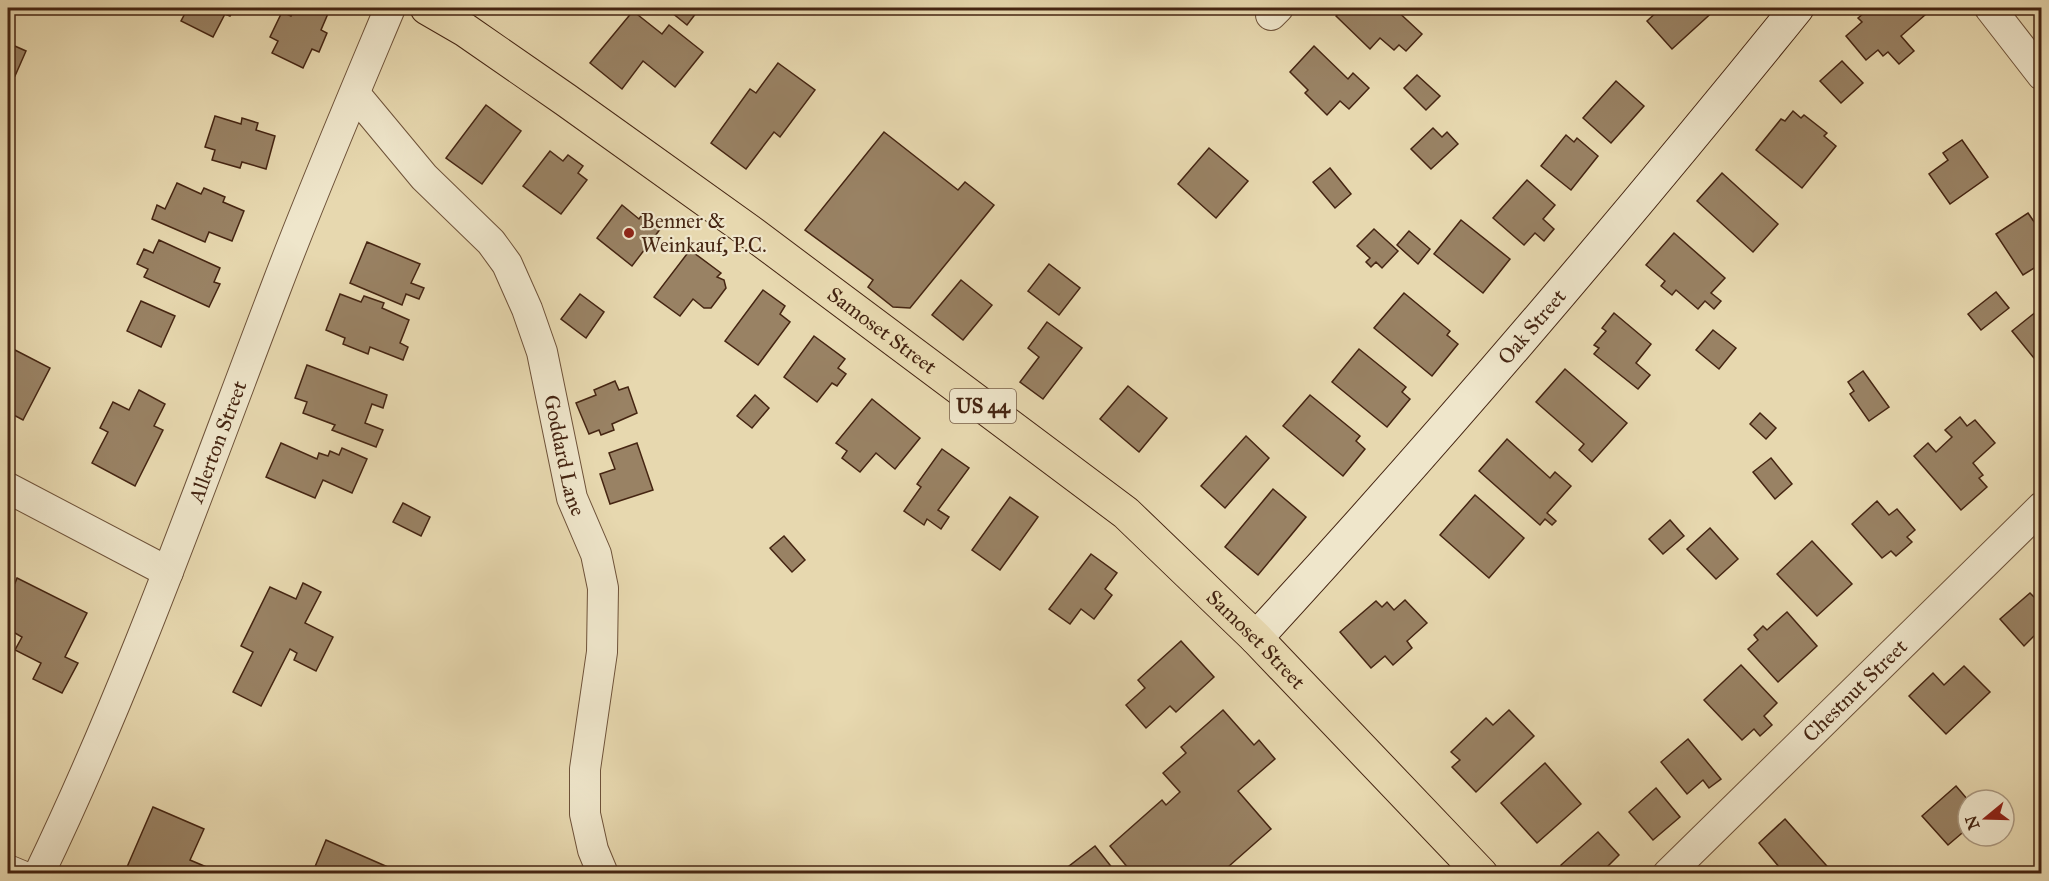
<svg xmlns="http://www.w3.org/2000/svg" width="2049" height="881" viewBox="0 0 2049 881" font-family="'IM FELL Great Primer',serif">
<rect width="100%" height="100%" fill="#e7d8af"/>
<filter id="stains"><feTurbulence type="fractalNoise" baseFrequency=".00333" numOctaves="4"/><feColorMatrix values="0 0 0 0 .2 0 0 0 0 .09 0 0 0 0 .02 0 0 0 .5 -.17"/></filter>
<radialGradient id="worn" r=".72"><stop offset=".6" stop-color="#630" stop-opacity="0"/><stop offset="1" stop-color="#630" stop-opacity=".3"/></radialGradient>
<!-- building -->
<g fill="#998264" stroke="#452512" stroke-width="1.5">
<polygon points="188,8 235,8 230,16 225,14 213,37 181,21"/>
<polygon points="295,8 330,9 321,30 327,33 319,52 312,49 303,68 272,53 278,41 270,37 282,12 291,16"/>
<polygon points="666,8 700,8 687,25"/>
<polygon points="1344,8 1394,8 1422,34 1406,51 1399,45 1394,50 1380,38 1370,49 1336,16"/>
<polygon points="1661,8 1717,8 1672,49 1647,21"/>
<polygon points="1870,8 1919,8 1925,15 1901,36 1914,51 1899,64 1888,52 1883,56 1878,50 1866,60 1846,36 1862,22 1858,18"/>
<polygon points="633,11 662,34 669,25 703,52 675,87 643,61 622,89 590,63"/>
<polygon points="8,43 26,51 15,76 8,72"/>
<polygon points="1314,46 1348,79 1353,73 1369,88 1349,109 1340,101 1327,115 1305,93 1308,90 1290,72"/>
<polygon points="1842,61 1863,83 1841,103 1820,81"/>
<polygon points="778,63 815,90 780,137 774,132 746,169 711,143 750,89 756,93"/>
<polygon points="1417,75 1440,96 1426,110 1404,88"/>
<polygon points="1616,81 1644,106 1611,143 1583,118"/>
<polygon points="486,105 521,131 482,184 446,158"/>
<polygon points="1793,111 1801,118 1804,115 1827,133 1824,136 1836,146 1802,188 1756,150 1781,119 1785,121"/>
<polygon points="215,116 241,124 242,118 258,123 256,130 275,136 266,169 242,162 240,168 212,160 215,150 205,147"/>
<polygon points="1433,128 1442,137 1447,132 1458,144 1431,169 1411,149"/>
<polygon points="884,132 958,190 965,182 994,205 910,308 893,307 868,287 873,280 805,230"/>
<polygon points="1566,135 1574,142 1577,138 1598,156 1571,190 1541,166"/>
<polygon points="1962,140 1988,177 1950,204 1929,174 1948,160 1943,153"/>
<polygon points="1209,148 1248,181 1216,218 1178,184"/>
<polygon points="550,151 563,161 568,155 583,166 578,173 587,180 561,214 523,186"/>
<polygon points="1330,168 1351,194 1335,208 1313,182"/>
<polygon points="1722,173 1778,224 1753,252 1697,201"/>
<polygon points="1527,180 1555,205 1543,219 1554,229 1544,241 1535,233 1524,245 1493,218"/>
<polygon points="177,183 201,194 204,188 225,197 223,202 244,211 232,241 209,232 205,242 152,219 157,205 165,209"/>
<polygon points="622,205 639,219 643,213 661,228 632,266 597,238"/>
<polygon points="2028,213 2042,233 2042,263 2023,275 1996,234"/>
<polygon points="1461,220 1510,259 1483,293 1434,254"/>
<polygon points="1374,229 1398,251 1382,268 1376,262 1371,267 1366,262 1370,258 1357,246"/>
<polygon points="1409,231 1430,249 1418,264 1397,245"/>
<polygon points="1674,233 1725,278 1711,293 1721,301 1714,309 1705,301 1698,309 1676,290 1672,295 1661,286 1665,281 1646,265"/>
<polygon points="159,240 220,268 214,282 220,284 209,307 144,277 148,269 137,264 144,249 153,253"/>
<polygon points="367,242 420,264 411,283 424,288 419,299 406,294 402,305 350,283"/>
<polygon points="690,250 721,273 717,277 724,280 726,288 711,308 704,308 693,299 680,316 654,297"/>
<polygon points="1049,264 1080,288 1059,315 1028,291"/>
<polygon points="961,280 992,305 963,340 932,315"/>
<polygon points="763,290 785,306 780,314 790,322 758,365 725,341"/>
<polygon points="1996,292 2009,308 1981,330 1968,314"/>
<polygon points="1404,293 1450,331 1447,335 1458,344 1432,376 1374,328"/>
<polygon points="340,294 361,302 364,296 384,303 382,308 409,320 400,343 408,347 403,360 370,347 368,354 343,344 345,338 326,330"/>
<polygon points="580,294 604,312 586,338 561,319"/>
<polygon points="141,301 175,316 161,347 127,331"/>
<polygon points="2042,307 2042,368 2012,331"/>
<polygon points="1614,313 1651,344 1636,363 1650,375 1638,389 1594,354 1599,348 1594,345 1606,331 1602,328"/>
<polygon points="1047,322 1082,348 1043,399 1020,382 1039,357 1028,348"/>
<polygon points="1713,330 1736,348 1719,369 1696,350"/>
<polygon points="814,336 845,359 838,368 846,374 837,386 832,383 817,402 784,377"/>
<polygon points="1359,349 1406,387 1402,392 1410,399 1387,427 1332,382"/>
<polygon points="15,350 50,368 23,420 8,412 8,364"/>
<polygon points="307,365 387,395 383,408 372,404 365,423 383,430 376,447 332,430 335,425 303,413 307,402 295,398"/>
<polygon points="1565,369 1627,423 1592,462 1579,450 1584,444 1536,402"/>
<polygon points="1863,371 1889,407 1869,421 1850,394 1854,391 1848,382"/>
<polygon points="615,381 619,390 628,387 637,413 612,424 614,430 601,435 599,430 589,434 576,403 596,395 594,390"/>
<polygon points="1128,386 1167,418 1139,452 1100,419"/>
<polygon points="139,390 165,404 154,426 163,430 135,486 92,463 108,432 100,428 113,402 129,410"/>
<polygon points="755,395 769,408 752,428 737,416"/>
<polygon points="1310,395 1360,436 1356,441 1365,449 1343,476 1283,426"/>
<polygon points="872,399 920,438 895,469 876,453 860,472 842,458 847,451 836,443"/>
<polygon points="1760,413 1776,428 1766,439 1750,424"/>
<polygon points="1960,417 1967,426 1975,420 1995,443 1973,463 1983,475 1979,478 1987,487 1961,510 1914,456 1928,443 1936,452 1952,437 1945,430"/>
<polygon points="1246,436 1269,458 1225,508 1201,486"/>
<polygon points="1507,439 1550,478 1555,472 1571,486 1547,513 1556,521 1552,525 1545,519 1540,525 1479,471"/>
<polygon points="281,443 317,459 319,453 328,456 330,451 339,455 342,448 367,459 352,493 323,480 315,498 266,477"/>
<polygon points="637,443 653,490 610,504 600,474 615,469 609,453"/>
<polygon points="942,449 969,468 938,510 949,517 941,529 927,519 924,525 904,511 921,487 917,484"/>
<polygon points="1771,458 1792,484 1775,499 1753,472"/>
<polygon points="1273,489 1306,517 1258,575 1225,547"/>
<polygon points="1475,495 1524,538 1489,578 1440,535"/>
<polygon points="1010,497 1038,517 1000,570 972,550"/>
<polygon points="1877,501 1889,515 1897,509 1915,530 1907,537 1912,542 1896,556 1891,551 1882,558 1852,524"/>
<polygon points="403,503 430,517 421,536 393,522"/>
<polygon points="1670,520 1684,536 1663,554 1649,539"/>
<polygon points="1710,528 1738,559 1716,579 1687,549"/>
<polygon points="784,536 805,560 792,572 770,548"/>
<polygon points="1812,541 1852,584 1817,616 1777,574"/>
<polygon points="1091,554 1117,573 1105,589 1112,595 1094,619 1081,609 1070,624 1049,609"/>
<polygon points="17,578 87,613 65,657 78,663 62,693 33,679 41,663 15,650 22,637 8,629 8,582 9,579 15,583"/>
<polygon points="303,583 321,592 305,623 333,637 316,671 294,660 297,653 290,649 261,706 233,692 253,652 241,646 270,587 296,599"/>
<polygon points="2030,593 2042,605 2042,638 2037,633 2024,646 2000,619"/>
<polygon points="1405,600 1427,623 1407,641 1412,648 1393,665 1385,656 1371,668 1340,632 1376,601 1382,607 1387,602 1394,610"/>
<polygon points="1787,612 1817,646 1778,682 1748,649 1758,640 1754,635 1763,626 1767,630"/>
<polygon points="1181,641 1214,677 1176,712 1170,706 1146,728 1126,705 1145,688 1138,680"/>
<polygon points="1741,665 1777,703 1764,716 1772,725 1760,736 1754,729 1742,740 1704,700"/>
<polygon points="1964,666 1990,692 1946,734 1909,696 1933,673 1944,685"/>
<polygon points="1223,710 1254,745 1259,740 1275,759 1238,791 1271,829 1228,867 1234,874 1133,874 1110,846 1162,800 1166,805 1180,792 1163,773 1186,753 1181,747"/>
<polygon points="1509,710 1534,736 1476,792 1452,767 1460,760 1451,752 1486,718 1493,725"/>
<polygon points="1688,739 1721,779 1709,788 1703,780 1687,794 1661,762"/>
<polygon points="1545,763 1581,804 1537,843 1501,803"/>
<polygon points="1956,786 1968,800 1968,828 1948,845 1922,816"/>
<polygon points="1656,788 1680,817 1653,840 1629,812"/>
<polygon points="153,807 204,829 190,860 216,871 215,874 144,874 127,867"/>
<polygon points="1785,819 1834,874 1785,874 1759,843"/>
<polygon points="1598,832 1619,855 1600,874 1561,874 1561,865"/>
<polygon points="326,840 397,871 396,874 312,874"/>
<polygon points="1095,846 1117,874 1067,874 1064,870"/>
</g>
<g fill="none" stroke-linecap="round" stroke-linejoin="round">
<defs>
<polyline id="lane" points="8,862 37,874"/>
<g id="street">
<polyline points="1990,8 2042,75"/>
<polyline points="1271,15 1278,8"/>
<path id="s1" d="M 355,94 L 424,177 L 491,242 L 507,264 L 527,309 L 542,352 L 572,498 L 596,554 L 603,588 L 602,652 L 585,769 L 585,814 L 593,850 L 603,874"/>
<polyline points="8,488 168,572"/>
<path id="s2" d="M 39,874 C 130,685 200,486 275,290 C 311,195 351,101 390,8"/>
<path id="s3" d="M 1668,874 L 2042,507"/>
</g>
<g id="secondary">
<path id="s4" d="M 1256,638 C 1444,434 1623,223 1797,8"/>
</g>
<g id="primary">
<path id="s5" d="M 427,8 L 465,30 L 566,100 L 749,231 L 1126,513 L 1256,638 L 1481,874"/>
</g>
</defs>
<!-- lane casing -->
<use href="#lane" stroke="#6e5239" stroke-width="17"/>
<!-- street casing -->
<use href="#street" stroke="#6e5239" stroke-width="32"/>
<!-- secondary casing -->
<use href="#secondary" stroke="#452512" stroke-width="35"/>
<!-- primary casing -->
<use href="#primary" stroke="#452512" stroke-width="35"/>
<!-- lane -->
<use href="#lane" stroke="#efe6cb" stroke-width="15"/>
<!-- street -->
<use href="#street" stroke="#efe6cb" stroke-width="30"/>
<!-- secondary -->
<use href="#secondary" stroke="#efe6cb" stroke-width="33"/>
<!-- primary -->
<use href="#primary" stroke="#e7d8af" stroke-width="33"/>
</g>
<!-- markers -->
<circle fill="#8f2418" stroke="#efe6cb" stroke-width="2" cx="629" cy="233" r="6"/>
<g text-anchor="middle" stroke-width="4.5" stroke-linejoin="round" paint-order="stroke">
<!-- shield labels -->
<rect fill="#efe6cb" stroke="#785f4a" stroke-width="1.5" x="950" y="389" width="66" height="34" rx="4.5"/>
<g font-size="20" font-weight="bold" fill="#452512">
<text x="983" y="413">US 44</text>
</g>
<!-- poi labels -->
<g font-size="21" fill="#452512" stroke="#efe6cb" text-anchor="start">
<text x="641" y="228">Benner &amp;<tspan x="641" dy="24">Weinkauf, P.C.</tspan></text>
</g>
<!-- street labels -->
<g font-size="21" fill="#452512" stroke="#efe6cb">
<text dy="7" stroke="none"><textPath href="#s4" startOffset="416">Oak Street</textPath></text>
<text dy="7" stroke="none"><textPath href="#s5" startOffset="558">Samoset Street</textPath></text>
<text dy="7" stroke="none"><textPath href="#s2" startOffset="468">Allerton Street</textPath></text>
<text dy="7" stroke="none"><textPath href="#s1" startOffset="429">Goddard Lane</textPath></text>
<text dy="7" stroke="none"><textPath href="#s5" startOffset="1044">Samoset Street</textPath></text>
<text dy="7" stroke="none"><textPath href="#s3" startOffset="262">Chestnut Street</textPath></text>
</g>
</g>
<!-- margin -->
<rect width="2049" height="881" fill="none" stroke="#e7d8af" stroke-width="30"/>
<rect x="9" y="9" width="2031" height="863" fill="none" stroke="#452512" stroke-width="3"/>
<rect x="15" y="15" width="2019" height="851" fill="none" stroke="#452512" stroke-width="1.5"/>
<!-- north arrow -->
<g transform="translate(1986 818) rotate(251)"><circle r="28" fill="#efe6cb" stroke="#ab9981" stroke-width="1.5"/>
<path d="M0-4.5L10 22L0 15L-10 22Z" fill="#8f2418"/>
<text y="-9" font-size="16" font-weight="bold" text-anchor="middle" fill="#452512">N</text>
</g>
<rect width="100%" height="100%" filter="url(#stains)"/>
<rect width="100%" height="100%" fill="url(#worn)"/>
</svg>
